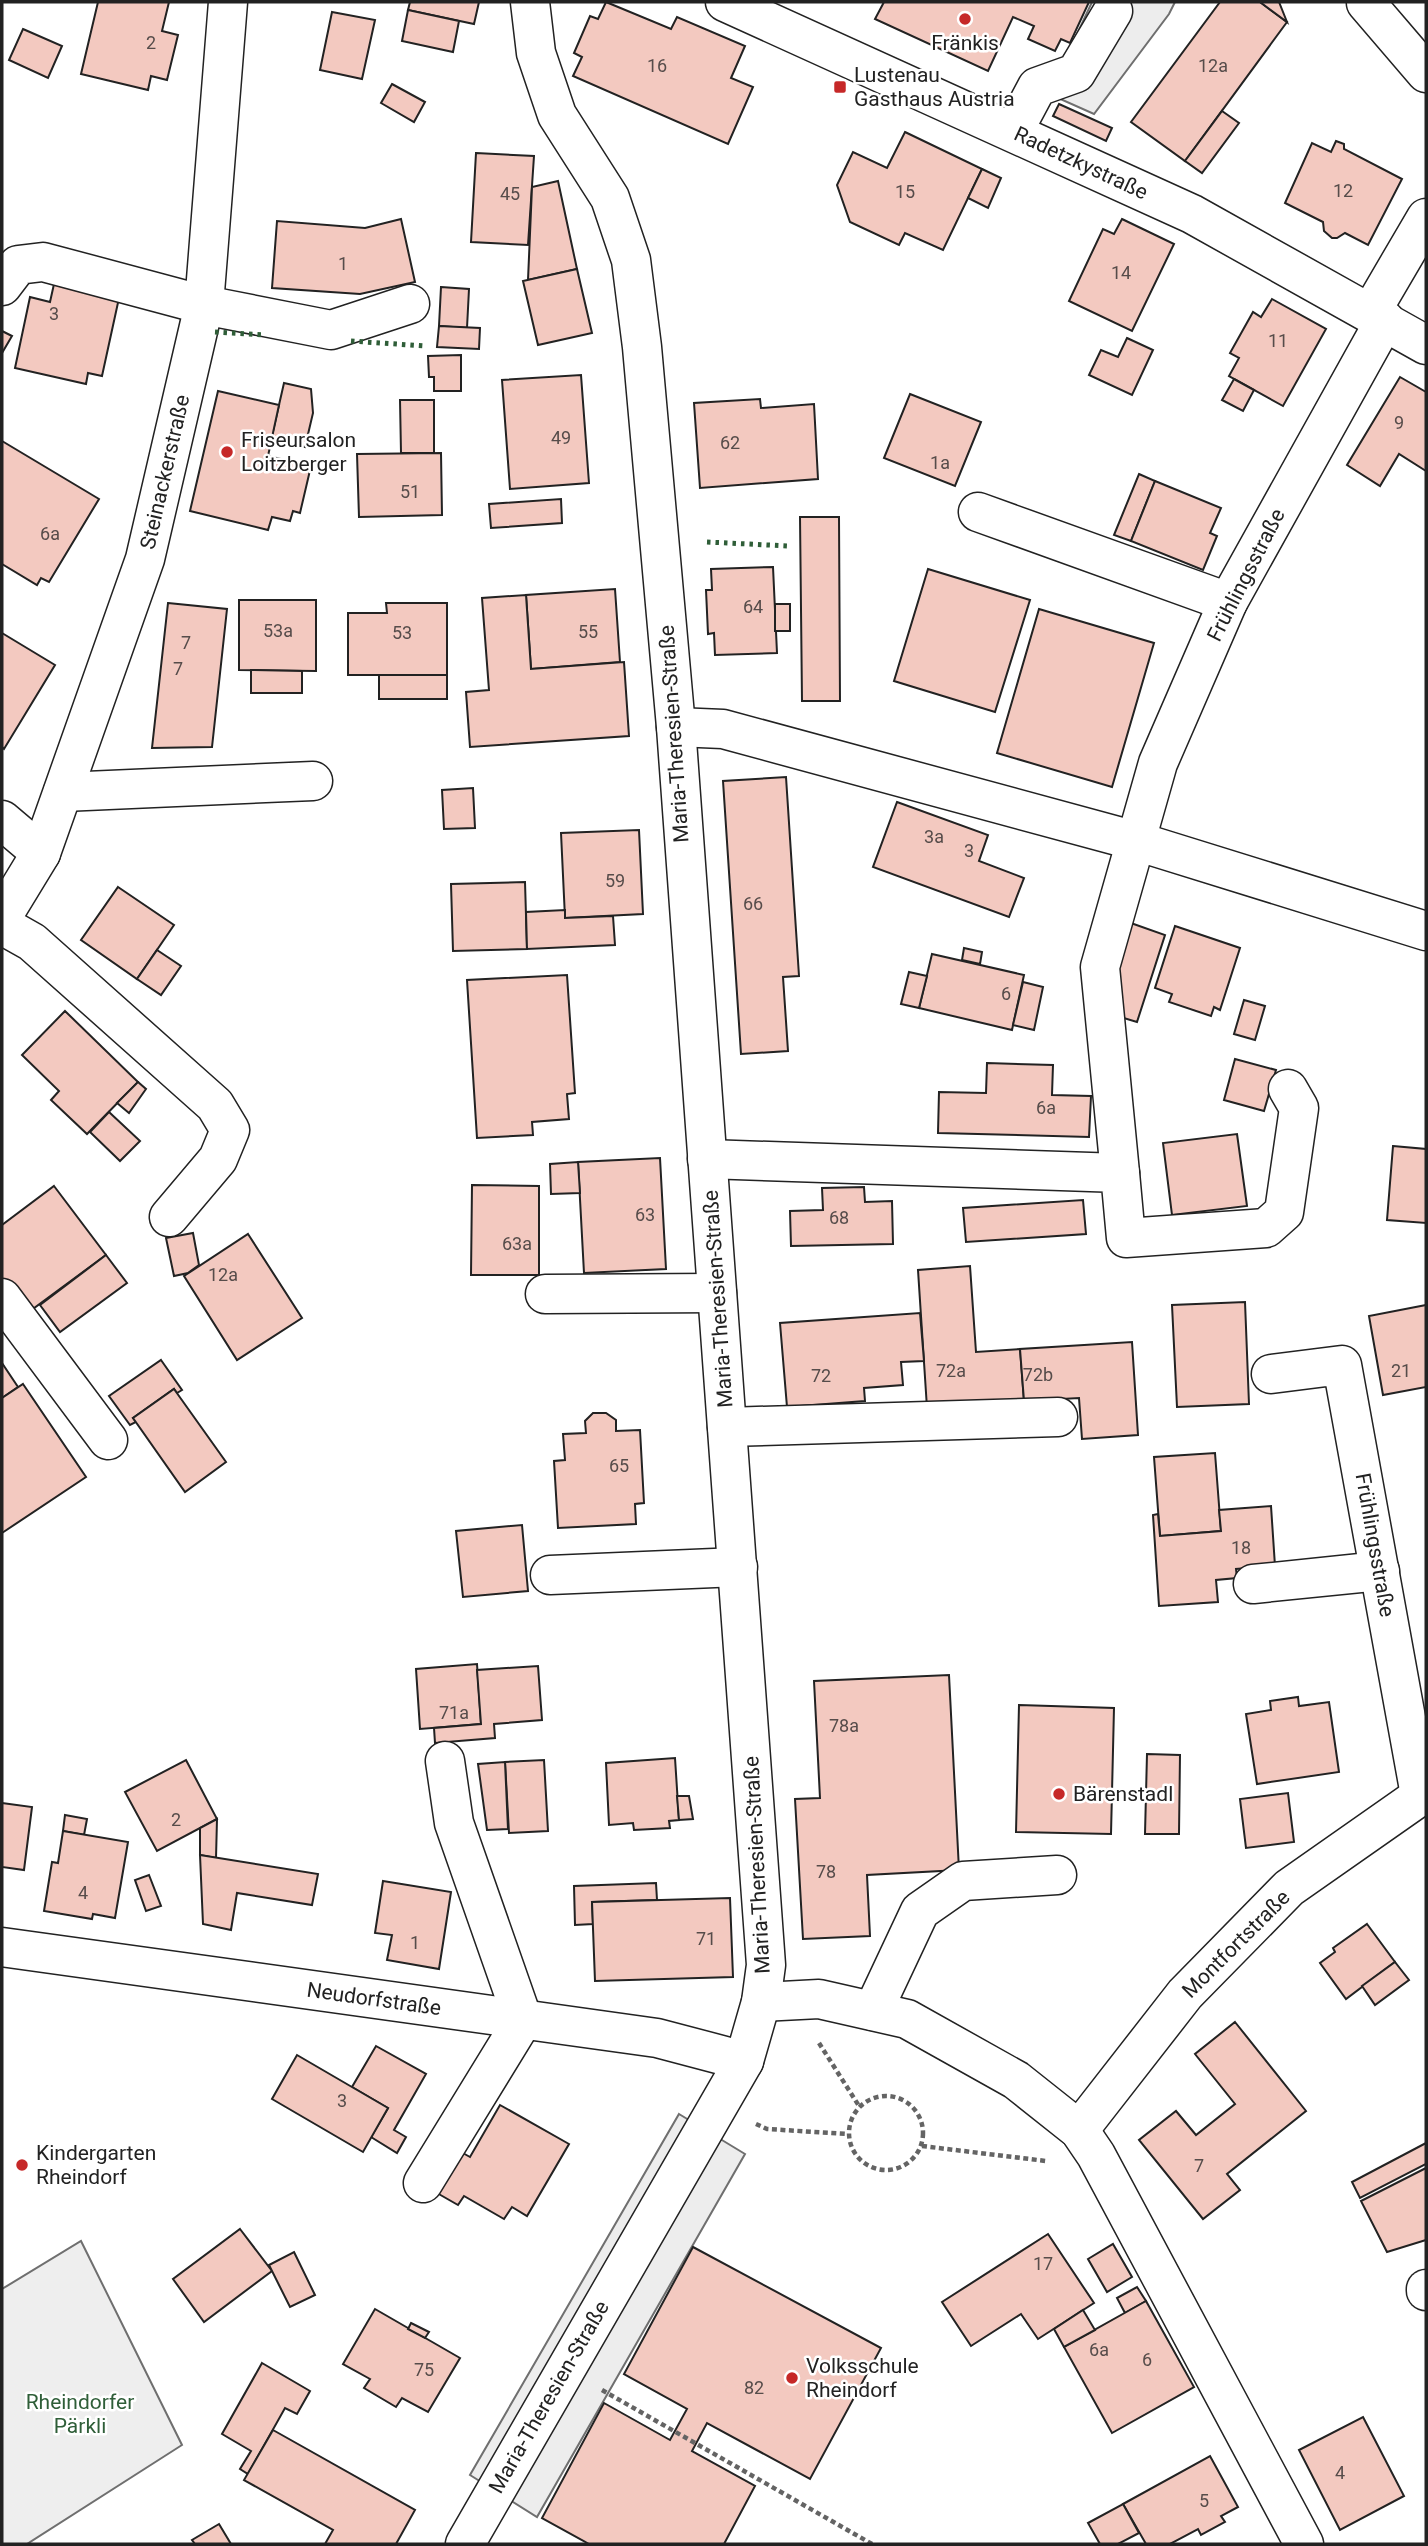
<svg xmlns="http://www.w3.org/2000/svg" width="1428" height="2546" viewBox="0 0 1428 2546" font-family="Roboto,sans-serif">
<rect width="100%" height="100%" fill="#fff"/>
<!-- green -->
<polygon fill="#eee" stroke="#6f6f6f" stroke-width="2" points="81,2241 182,2445 27,2544 2,2544 2,2289"/>
<!-- parking -->
<g fill="#ededed" stroke="#6f6f6f" stroke-width="2">
<polygon points="1092,2 1175,2 1169,14 1094,114 1049,94"/>
<polygon points="679,2114 745,2154 537,2517 470,2475"/>
</g>
<!-- building -->
<g fill="#f3c9c0" stroke="#222" stroke-width="2">
<polygon points="98,2 169,2 162,31 178,35 167,80 151,76 148,90 81,74"/>
<polygon points="410,2 479,2 474,24 408,10"/>
<polygon points="606,2 671,29 677,17 745,46 731,78 753,87 728,144 573,76 582,57 574,53 590,16 598,19"/>
<polygon points="884,2 1089,2 1070,43 1061,39 1055,51 1028,39 1034,26 1013,17 988,71 875,19"/>
<polygon points="1220,2 1260,2 1287,22 1185,161 1131,122"/>
<polygon points="1260,2 1279,2 1287,22"/>
<polygon points="408,10 459,21 453,52 402,41"/>
<polygon points="332,12 375,20 362,79 320,70"/>
<polygon points="23,29 62,46 48,78 9,60"/>
<polygon points="392,84 425,102 414,122 381,103"/>
<polygon points="1059,104 1112,128 1106,141 1053,116"/>
<polygon points="1222,111 1239,123 1202,173 1185,161"/>
<polygon points="905,132 982,169 943,250 905,233 899,245 850,222 837,185 853,152 887,168"/>
<polygon points="1336,141 1344,144 1344,149 1402,179 1368,245 1345,233 1337,238 1332,238 1324,231 1323,222 1285,203 1312,143 1331,152"/>
<polygon points="476,153 534,156 528,245 471,242"/>
<polygon points="982,169 1001,178 988,208 968,198"/>
<polygon points="558,181 577,269 528,280 532,187"/>
<polygon points="401,219 415,282 360,294 272,288 277,221 365,228"/>
<polygon points="1122,219 1174,244 1132,331 1069,301 1103,229 1114,234"/>
<polygon points="577,269 592,333 538,345 523,281"/>
<polygon points="54,284 119,298 102,376 88,373 86,384 15,368 30,297 50,302"/>
<polygon points="441,287 469,289 467,328 439,326"/>
<polygon points="1272,299 1326,329 1283,406 1229,376 1239,358 1230,353 1253,312 1261,317"/>
<polygon points="439,326 480,328 479,349 437,347"/>
<polygon points="2,331 12,336 2,353"/>
<polygon points="1127,338 1153,350 1132,395 1089,375 1101,350 1118,357"/>
<polygon points="461,355 461,391 434,391 434,377 429,377 428,356"/>
<polygon points="581,375 589,483 510,489 502,380"/>
<polygon points="1400,377 1426,392 1426,471 1399,454 1380,486 1347,465"/>
<polygon points="1234,379 1254,390 1243,411 1222,400"/>
<polygon points="284,383 311,389 313,413 305,447 271,440"/>
<polygon points="218,391 279,405 268,456 311,466 300,513 293,511 290,521 272,517 268,530 190,511"/>
<polygon points="910,394 981,422 955,486 884,458"/>
<polygon points="760,399 761,408 814,404 818,479 700,488 694,403"/>
<polygon points="400,400 434,400 434,453 401,453"/>
<polygon points="2,441 99,499 49,582 41,578 37,585 2,564"/>
<polygon points="441,453 442,515 359,517 357,454"/>
<polygon points="1139,474 1155,481 1131,541 1114,535"/>
<polygon points="1155,481 1221,508 1210,533 1217,536 1203,570 1131,541"/>
<polygon points="561,499 562,523 491,528 489,504"/>
<polygon points="800,517 839,517 840,701 802,701"/>
<polygon points="773,567 777,653 715,655 714,633 708,634 706,590 712,590 711,569"/>
<polygon points="928,569 1030,600 995,712 894,681"/>
<polygon points="615,589 620,662 531,669 526,595"/>
<polygon points="526,595 531,669 624,662 629,736 470,747 466,692 489,690 482,598"/>
<polygon points="239,600 316,600 316,671 239,670"/>
<polygon points="168,603 227,609 212,747 152,748"/>
<polygon points="386,603 447,603 447,675 348,675 348,613 387,613"/>
<rect x="775" y="604" width="15" height="27"/>
<polygon points="1039,609 1154,643 1112,787 997,753"/>
<polygon points="2,633 55,665 4,749 2,747"/>
<polygon points="251,670 302,671 302,693 251,693"/>
<rect x="379" y="675" width="68" height="24"/>
<polygon points="786,777 799,976 783,977 788,1051 741,1054 723,781"/>
<polygon points="473,788 475,828 444,829 442,790"/>
<polygon points="897,802 988,835 979,861 1024,878 1009,917 873,867"/>
<polygon points="639,830 643,914 565,918 561,833"/>
<polygon points="525,882 527,949 453,951 451,884"/>
<polygon points="118,887 174,925 137,979 81,940"/>
<polygon points="565,910 565,918 613,916 615,945 527,949 526,912"/>
<polygon points="1128,922 1165,935 1137,1022 1117,1016 1113,968"/>
<polygon points="1175,926 1240,948 1220,1010 1214,1007 1211,1016 1169,1002 1172,994 1155,988"/>
<polygon points="964,948 982,952 980,964 962,960"/>
<polygon points="157,950 181,966 161,995 137,979"/>
<polygon points="932,954 1024,975 1012,1030 919,1008"/>
<polygon points="909,972 927,976 919,1008 901,1004"/>
<polygon points="567,975 575,1093 567,1094 569,1119 532,1122 533,1135 477,1138 467,980"/>
<polygon points="1023,982 1043,987 1034,1030 1013,1025"/>
<polygon points="1244,1000 1265,1006 1255,1040 1234,1034"/>
<polygon points="65,1011 138,1082 87,1134 51,1100 59,1091 22,1055"/>
<polygon points="1235,1059 1276,1070 1264,1111 1224,1100"/>
<polygon points="987,1063 1053,1065 1052,1095 1091,1096 1089,1137 938,1133 939,1092 986,1093"/>
<polygon points="138,1082 146,1089 129,1113 117,1103"/>
<polygon points="109,1112 140,1141 120,1161 90,1132"/>
<polygon points="1237,1134 1247,1206 1172,1215 1163,1143"/>
<polygon points="1393,1146 1426,1149 1426,1223 1387,1220"/>
<polygon points="660,1158 666,1269 584,1273 578,1162"/>
<polygon points="578,1162 580,1193 551,1194 550,1164"/>
<polygon points="472,1185 539,1186 539,1275 471,1275"/>
<polygon points="54,1186 106,1255 26,1314 2,1282 2,1225"/>
<polygon points="864,1187 865,1202 892,1201 893,1244 791,1246 790,1211 823,1210 822,1188"/>
<polygon points="1083,1200 1086,1234 966,1242 963,1208"/>
<polygon points="193,1233 199,1265 188,1273 174,1276 166,1238"/>
<polygon points="248,1234 302,1318 237,1360 184,1276"/>
<polygon points="106,1255 127,1283 60,1332 40,1305"/>
<polygon points="970,1266 976,1352 1020,1349 1024,1401 927,1408 918,1270"/>
<polygon points="1245,1302 1249,1404 1177,1407 1172,1305"/>
<polygon points="1426,1305 1426,1387 1383,1395 1369,1316"/>
<polygon points="920,1313 924,1361 901,1362 903,1385 864,1388 865,1401 787,1407 780,1323"/>
<polygon points="1132,1342 1138,1435 1082,1439 1079,1398 1024,1401 1020,1349"/>
<polygon points="161,1360 182,1390 177,1393 174,1389 133,1418 136,1422 130,1425 109,1396"/>
<polygon points="2,1363 18,1387 2,1398"/>
<polygon points="23,1384 86,1477 2,1533 2,1398"/>
<polygon points="174,1389 226,1462 185,1492 133,1418"/>
<polygon points="593,1413 606,1413 616,1420 616,1431 640,1430 644,1503 635,1504 636,1524 558,1528 554,1461 565,1460 563,1434 586,1433 585,1421"/>
<polygon points="1215,1453 1221,1531 1160,1536 1154,1457"/>
<polygon points="1271,1506 1275,1566 1236,1569 1237,1578 1216,1580 1218,1602 1159,1606 1153,1515 1158,1514 1160,1536 1221,1531 1219,1510"/>
<polygon points="522,1525 528,1591 463,1597 456,1531"/>
<polygon points="477,1664 481,1724 420,1729 416,1669"/>
<polygon points="538,1666 542,1720 494,1724 495,1738 435,1743 434,1728 481,1724 477,1670"/>
<polygon points="949,1675 959,1870 867,1875 870,1936 803,1939 795,1799 820,1798 814,1681"/>
<polygon points="1298,1697 1299,1706 1329,1702 1339,1772 1257,1784 1246,1714 1271,1710 1270,1701"/>
<polygon points="1019,1705 1114,1708 1111,1834 1016,1832"/>
<polygon points="1147,1754 1180,1755 1179,1834 1145,1834"/>
<polygon points="675,1758 679,1820 669,1821 670,1828 634,1830 633,1823 609,1825 606,1763"/>
<polygon points="186,1760 217,1819 157,1851 125,1792"/>
<polygon points="544,1760 548,1831 509,1833 505,1762"/>
<polygon points="505,1762 508,1829 487,1830 478,1764"/>
<polygon points="1288,1793 1294,1842 1246,1848 1240,1799"/>
<polygon points="677,1796 689,1796 693,1819 679,1820"/>
<polygon points="2,1803 32,1807 24,1870 2,1867"/>
<polygon points="65,1815 87,1819 84,1835 63,1831"/>
<polygon points="217,1819 216,1858 200,1855 200,1828"/>
<polygon points="63,1831 128,1842 115,1918 93,1914 92,1919 44,1911 52,1862 58,1863"/>
<polygon points="200,1855 318,1874 312,1905 237,1893 231,1930 203,1924"/>
<polygon points="149,1875 161,1906 146,1911 135,1880"/>
<polygon points="383,1881 451,1892 439,1969 387,1960 392,1935 375,1933"/>
<polygon points="656,1883 657,1900 592,1902 593,1924 575,1925 574,1886"/>
<polygon points="730,1898 733,1977 595,1981 592,1902"/>
<polygon points="1367,1924 1395,1962 1346,1999 1320,1963 1335,1952 1333,1948"/>
<polygon points="1395,1962 1409,1980 1375,2005 1362,1986"/>
<polygon points="1235,2022 1306,2111 1227,2174 1240,2190 1203,2219 1139,2140 1176,2111 1196,2135 1235,2104 1195,2054"/>
<polygon points="376,2046 426,2074 394,2130 406,2137 397,2153 371,2137 388,2108 352,2087"/>
<polygon points="297,2055 388,2108 363,2152 272,2099"/>
<polygon points="500,2105 569,2144 527,2216 512,2207 504,2219 464,2196 458,2205 437,2193 461,2152 470,2157"/>
<polygon points="1426,2143 1426,2164 1360,2198 1352,2182"/>
<polygon points="1426,2168 1426,2240 1387,2252 1361,2201"/>
<polygon points="240,2229 272,2271 204,2322 173,2279"/>
<polygon points="1048,2234 1094,2303 1038,2339 1021,2314 971,2346 942,2302"/>
<polygon points="1113,2244 1132,2277 1107,2292 1088,2259"/>
<polygon points="693,2247 881,2348 810,2479 707,2423 692,2451 755,2486 724,2544 589,2544 542,2518 604,2403 670,2440 687,2409 624,2374"/>
<polygon points="294,2252 315,2295 290,2307 269,2265"/>
<polygon points="1137,2287 1146,2301 1125,2313 1117,2298"/>
<polygon points="1146,2301 1194,2387 1112,2433 1064,2347"/>
<polygon points="375,2309 460,2358 428,2412 402,2398 396,2407 364,2388 370,2379 343,2364"/>
<polygon points="1083,2310 1095,2330 1064,2347 1054,2329"/>
<polygon points="411,2323 429,2332 425,2338 408,2329"/>
<polygon points="262,2363 310,2391 297,2414 285,2408 248,2474 240,2469 251,2451 222,2434"/>
<polygon points="1363,2417 1404,2496 1340,2530 1299,2450"/>
<polygon points="273,2430 415,2510 396,2544 325,2544 333,2530 244,2480"/>
<polygon points="1210,2456 1238,2507 1221,2516 1225,2522 1201,2535 1198,2529 1170,2544 1146,2544 1123,2504"/>
<polygon points="1123,2504 1139,2533 1118,2544 1100,2544 1088,2523"/>
<polygon points="219,2524 231,2544 195,2544 192,2540"/>
</g>
<g fill="none" stroke-linecap="round" stroke-linejoin="round">
<defs>
<g id="minor">
<polyline points="725,2 1192,214 1426,345"/>
<polyline points="1366,3 1426,73"/>
<polyline points="1013,132 1037,87 1076,73 1113,11"/>
<polyline points="2,286 18,265 43,262 204,305 331,330 410,304"/>
<polyline points="1371,312 1426,218"/>
<polyline points="978,512 1228,602"/>
<polyline points="676,727 723,729 1136,841 1426,931"/>
<polyline points="63,792 313,781"/>
<polyline points="2,820 41,853"/>
<polyline points="2,917 41,853 145,559 204,305 228,2"/>
<polyline points="2,925 32,942 215,1105 230,1130 218,1159 169,1217"/>
<polyline points="707,1159 1120,1173 1126,1238 1266,1228 1284,1212 1299,1108 1288,1089"/>
<polyline points="1120,1173 1100,967 1158,763 1228,602 1385,320"/>
<polyline points="545,1294 717,1293"/>
<polyline points="2,1298 108,1440"/>
<polyline points="1271,1374 1342,1365 1420,1795"/>
<polyline points="727,1427 1058,1417"/>
<polyline points="550,1575 738,1567"/>
<polyline points="1253,1584 1380,1571"/>
<polyline points="2,1947 657,2038 744,2061"/>
<polyline points="761,2002 819,1999 907,2019 1016,2080 1079,2130 1096,2155 1304,2544"/>
<polyline points="873,2011 920,1911 963,1881 1057,1875"/>
<polyline points="1079,2130 1185,1994 1289,1888 1426,1792"/>
<polyline points="423,2183 523,2020 454,1823 445,1761"/>
<polyline points="1426,2289 1426,2291"/>
<polyline points="465,2544 744,2061 761,2002 766,1965 676,727 642,347 631,260 610,198 557,115 536,53 530,2"/>
</g>
</defs>
<!-- minor casing -->
<use href="#minor" stroke="#222" stroke-width="41"/>
<!-- path -->
<g stroke="#646464" stroke-width="4.5" stroke-dasharray="5 3.5" stroke-linecap="butt">
<polyline points="819,2043 859,2106"/>
<circle cx="886" cy="2133" r="37"/>
<polyline points="756,2124 767,2129 848,2134"/>
<polyline points="922,2146 1046,2161"/>
<polyline points="602,2390 872,2544"/>
</g>
<!-- minor -->
<use href="#minor" stroke="#fff" stroke-width="38"/>
<!-- hedge -->
<g stroke="#2f5e38" stroke-width="5" stroke-dasharray="3.5 5" stroke-linecap="butt">
<polyline points="215,332 265,335"/>
<polyline points="351,341 425,346"/>
<polyline points="707,542 789,546"/>
</g>
</g>
<!-- markers -->
<g fill="#c62828" stroke="#fff" stroke-width="2.5">
<circle cx="965" cy="19" r="7"/>
<rect x="833" y="80" width="14" height="14" rx="3.5"/>
<circle cx="227" cy="452" r="7"/>
<circle cx="1059" cy="1794" r="7"/>
<circle cx="22" cy="2165" r="7"/>
<circle cx="792" cy="2378" r="7"/>
</g>
<g text-anchor="middle" stroke-width="5" stroke-linejoin="round" paint-order="stroke">
<!-- number labels -->
<g font-size="18" fill="#564c4a">
<text x="151" y="49">2</text>
<text x="657" y="72">16</text>
<text x="1213" y="72">12a</text>
<text x="1343" y="197">12</text>
<text x="905" y="198">15</text>
<text x="510" y="200">45</text>
<text x="343" y="270">1</text>
<text x="1121" y="279">14</text>
<text x="54" y="320">3</text>
<text x="1278" y="347">11</text>
<text x="1399" y="429">9</text>
<text x="561" y="444">49</text>
<text x="730" y="449">62</text>
<text x="940" y="469">1a</text>
<text x="410" y="498">51</text>
<text x="50" y="540">6a</text>
<text x="753" y="613">64</text>
<text x="278" y="637">53a</text>
<text x="588" y="638">55</text>
<text x="402" y="639">53</text>
<text x="186" y="649">7</text>
<text x="178" y="675">7</text>
<text x="934" y="843">3a</text>
<text x="969" y="857">3</text>
<text x="615" y="887">59</text>
<text x="753" y="910">66</text>
<text x="1006" y="1000">6</text>
<text x="1046" y="1114">6a</text>
<text x="645" y="1221">63</text>
<text x="839" y="1224">68</text>
<text x="517" y="1250">63a</text>
<text x="223" y="1281">12a</text>
<text x="951" y="1377">72a</text>
<text x="1401" y="1377">21</text>
<text x="1038" y="1381">72b</text>
<text x="821" y="1382">72</text>
<text x="619" y="1472">65</text>
<text x="1241" y="1554">18</text>
<text x="454" y="1719">71a</text>
<text x="844" y="1732">78a</text>
<text x="176" y="1826">2</text>
<text x="826" y="1878">78</text>
<text x="83" y="1899">4</text>
<text x="706" y="1945">71</text>
<text x="415" y="1949">1</text>
<text x="342" y="2107">3</text>
<text x="1199" y="2172">7</text>
<text x="1043" y="2270">17</text>
<text x="1099" y="2356">6a</text>
<text x="1147" y="2366">6</text>
<text x="424" y="2376">75</text>
<text x="754" y="2394">82</text>
<text x="1340" y="2479">4</text>
<text x="1204" y="2507">5</text>
</g>
<!-- poi labels -->
<g font-size="21" fill="#222" stroke="#fff" text-anchor="start">
<text x="965" y="50" text-anchor="middle">Fränkis</text>
<text x="854" y="82">Lustenau<tspan x="854" dy="24">Gasthaus Austria</tspan></text>
<text x="241" y="447">Friseursalon<tspan x="241" dy="24">Loitzberger</tspan></text>
<text x="1073" y="1801">Bärenstadl</text>
<text x="36" y="2160">Kindergarten<tspan x="36" dy="24">Rheindorf</tspan></text>
<text x="806" y="2373">Volksschule<tspan x="806" dy="24">Rheindorf</tspan></text>
</g>
<!-- street labels -->
<g font-size="21" fill="#222" stroke="#fff">
<text transform="translate(1081 163) rotate(25)" y="7">Radetzkystraße</text>
<text transform="translate(165 472) rotate(-77)" y="7">Steinackerstraße</text>
<text transform="translate(1246 575) rotate(-63)" y="7">Frühlingsstraße</text>
<text transform="translate(674 734) rotate(-94)" y="7">Maria-Theresien-Straße</text>
<text transform="translate(718 1299) rotate(-94)" y="7">Maria-Theresien-Straße</text>
<text transform="translate(1375 1545) rotate(80)" y="7">Frühlingsstraße</text>
<text transform="translate(757 1865) rotate(-93)" y="7">Maria-Theresien-Straße</text>
<text transform="translate(1236 1944) rotate(-45)" y="7">Montfortstraße</text>
<text transform="translate(374 1999) rotate(8)" y="7">Neudorfstraße</text>
<text transform="translate(549 2397) rotate(-60)" y="7">Maria-Theresien-Straße</text>
</g>
<!-- park labels -->
<g font-size="21" fill="#2f5e38" stroke="#fff">
<text x="80" y="2409">Rheindorfer<tspan x="80" dy="24">Pärkli</tspan></text>
</g>
</g>
<!-- border -->
<rect width="1428" height="2546" fill="none" stroke="#222222" stroke-width="7"/>
</svg>
